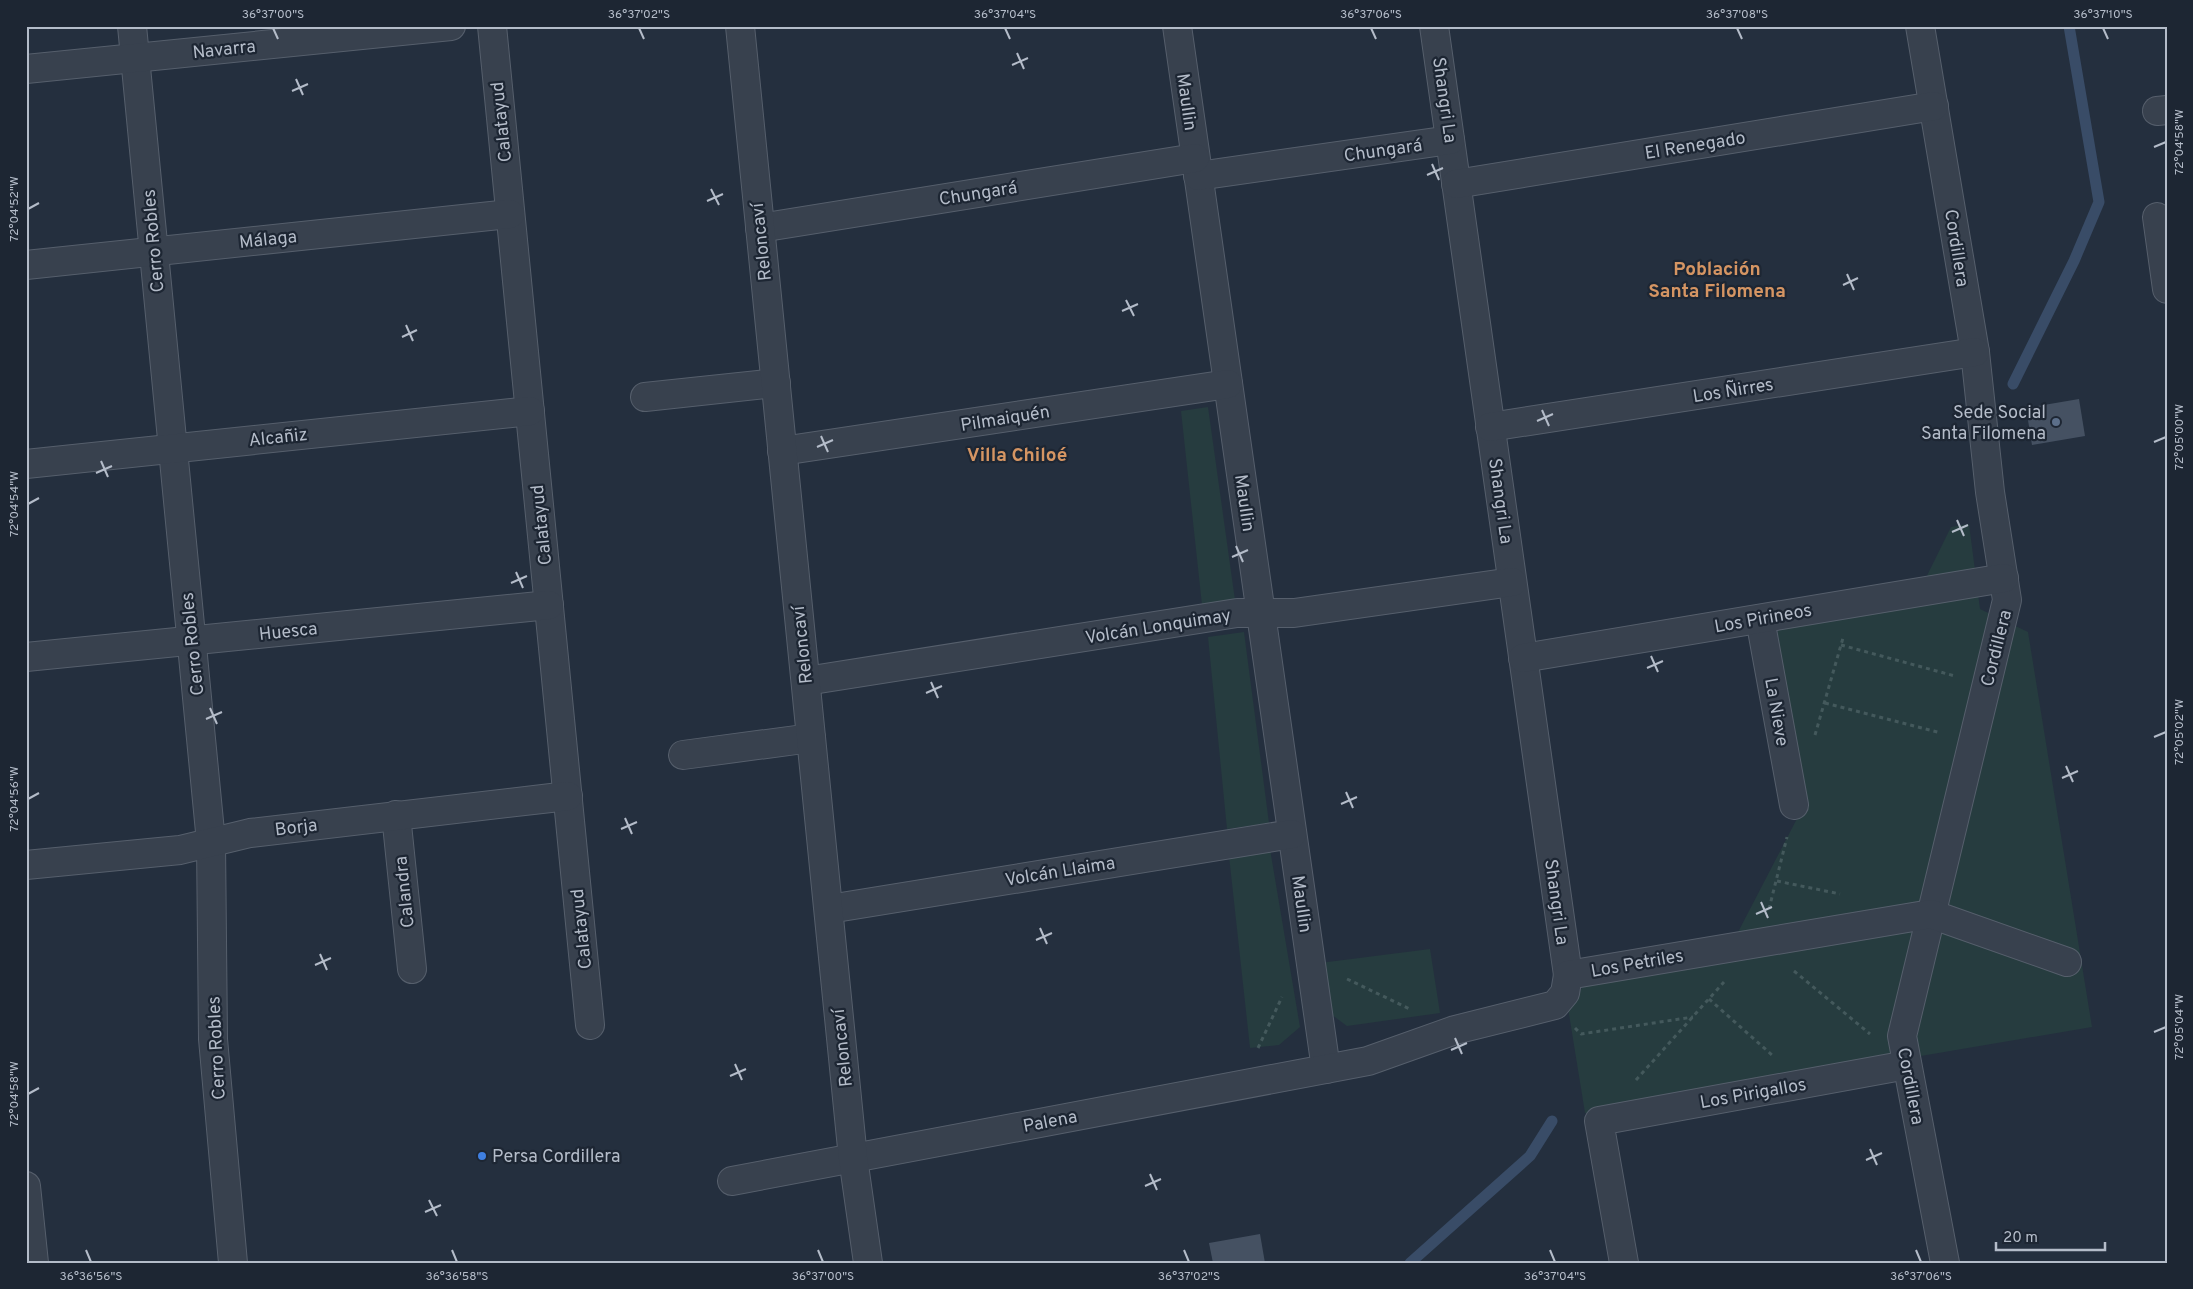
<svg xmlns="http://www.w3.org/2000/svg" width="2193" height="1289" viewBox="0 0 2193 1289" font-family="Overpass,sans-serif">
<rect width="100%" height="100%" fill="#242f3e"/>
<!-- green -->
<g fill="#263c3f">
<polygon points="1208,407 1235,600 1202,605 1181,411"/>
<polygon points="1969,524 1980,609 2028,632 2092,1027 1585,1113 1568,1008 1584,985 1722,963 1803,807 1777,629 1911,608 1951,527"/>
<polygon points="1244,632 1269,823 1227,829 1208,637"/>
<polygon points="1270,849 1300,1027 1279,1045 1250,1048 1229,856"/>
<polygon points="1430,949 1440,1013 1347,1026 1328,1012 1320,963"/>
</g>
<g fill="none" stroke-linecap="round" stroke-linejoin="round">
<!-- stream -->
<g stroke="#394c67" stroke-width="11">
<polyline points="2013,384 2074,261 2099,202 2069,26"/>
<polyline points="1410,1263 1530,1156 1552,1121"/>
</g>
</g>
<!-- building -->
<g fill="#455162">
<polygon points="2079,399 2085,436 2032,445 2026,408"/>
<polygon points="1260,1234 1265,1263 1213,1263 1209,1243"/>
</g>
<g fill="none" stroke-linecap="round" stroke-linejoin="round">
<defs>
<g id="minor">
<polyline points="132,26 211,842 213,1039 233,1263"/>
<polyline points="492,26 590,1025"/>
<polyline points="1177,26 1326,1069"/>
<polyline points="1434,26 1568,975"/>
<polyline points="1920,26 1975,352 1990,492 2007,600 1902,1036 1945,1263"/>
<polyline points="26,69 451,26"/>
<polyline points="2157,111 2167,110"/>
<polyline points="1198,176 1450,140"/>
<polyline points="1456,184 1934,106"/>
<polyline points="2157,217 2167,289"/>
<polyline points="760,228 1195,158"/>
<polyline points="26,265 510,214"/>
<polyline points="645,397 776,383"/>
<polyline points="1490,427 1975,352"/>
<polyline points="782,451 1228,384"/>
<polyline points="26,464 530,411"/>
<polyline points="1760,619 1794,805"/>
<polyline points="26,657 549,605"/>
<polyline points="1523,658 2004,578"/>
<polyline points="806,681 1237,613 1294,613 1512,582"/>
<polyline points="683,755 811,738"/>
<polyline points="396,815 412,969"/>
<polyline points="26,865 180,850 250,833 568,796"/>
<polyline points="829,909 1292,834"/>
<polyline points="732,1181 1368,1061 1455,1030 1555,1005 1565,993 1568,975 1931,914 2067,962"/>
<polyline points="26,1186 34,1263"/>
<polyline points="1624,1263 1599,1121 1907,1065"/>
</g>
<polyline id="tertiary" points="740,26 853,1158 868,1263"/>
</defs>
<!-- minor casing -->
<use href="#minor" stroke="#565f6c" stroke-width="30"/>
<!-- tertiary casing -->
<use href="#tertiary" stroke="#565f6c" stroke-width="30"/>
<!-- path -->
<g stroke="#44595c" stroke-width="3" stroke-dasharray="4 4" stroke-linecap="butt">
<polyline points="1841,645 1955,676"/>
<polyline points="1825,703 1941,733"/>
<polyline points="1815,735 1843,638"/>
<polyline points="1777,881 1840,894"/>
<polyline points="1769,909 1787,837"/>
<polyline points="1794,971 1870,1034"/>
<polyline points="1347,979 1412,1010"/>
<polyline points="1709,999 1772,1055"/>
<polyline points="1575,1028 1581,1034 1693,1017"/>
<polyline points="1258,1048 1282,997"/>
<polyline points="1636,1080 1724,982"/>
</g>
<!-- minor -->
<use href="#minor" stroke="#38414e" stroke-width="28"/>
<!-- tertiary -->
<use href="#tertiary" stroke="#38414e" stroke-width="28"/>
</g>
<!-- ticks -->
<path fill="none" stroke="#b4bcc9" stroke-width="2" d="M 273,28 L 278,39M 639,28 L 644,39M 1005,28 L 1010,39M 1371,28 L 1376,39M 1737,28 L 1742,39M 2103,28 L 2108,39M 1017,53 L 1024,69M 1012,65 L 1028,58M 296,79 L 303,95M 292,91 L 308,84M 2154,147 L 2166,142M 1432,164 L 1439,180M 1427,175 L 1443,168M 711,189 L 719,205M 707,201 L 723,194M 28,209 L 39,203M 1847,274 L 1854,290M 1843,285 L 1858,278M 1126,300 L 1134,316M 1122,311 L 1138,304M 406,325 L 413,341M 402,337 L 417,330M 1542,410 L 1549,426M 1537,421 L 1553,414M 821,436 L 828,452M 2154,442 L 2166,437M 817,447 L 833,440M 101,461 L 108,477M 96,473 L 112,466M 28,504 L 39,498M 1957,520 L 1964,536M 1952,532 L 1968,525M 1236,546 L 1243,562M 1232,557 L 1248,550M 516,572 L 523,588M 511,583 L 527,576M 1651,656 L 1658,672M 1647,668 L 1663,661M 931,682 L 938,698M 926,693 L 942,686M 210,708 L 217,724M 206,719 L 222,712M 2154,737 L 2166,732M 2066,766 L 2073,782M 2062,778 L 2078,771M 1346,792 L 1353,808M 28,799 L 39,793M 1341,804 L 1357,797M 625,818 L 632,834M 621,829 L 637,822M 1761,902 L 1768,918M 1756,914 L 1772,907M 1040,928 L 1047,944M 1036,940 L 1052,933M 320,954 L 327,970M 315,965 L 331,958M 2154,1032 L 2166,1027M 1455,1038 L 1462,1054M 1451,1050 L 1467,1043M 735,1064 L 742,1080M 730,1076 L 746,1069M 28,1094 L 39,1088M 1870,1149 L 1877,1165M 1866,1160 L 1882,1153M 1150,1174 L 1157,1190M 1145,1186 L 1161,1179M 429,1200 L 437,1216M 425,1212 L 441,1205M 86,1250 L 91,1262M 452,1250 L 457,1262M 818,1250 L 823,1262M 1184,1250 L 1189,1262M 1550,1250 L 1555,1262M 1916,1250 L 1921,1262"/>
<!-- markers -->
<circle fill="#5c6f8a" stroke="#1d2633" stroke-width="2" cx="2056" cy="422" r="5"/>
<circle fill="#3f7fe0" stroke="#1d2633" stroke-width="2" cx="482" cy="1156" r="5"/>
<g text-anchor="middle" stroke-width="4.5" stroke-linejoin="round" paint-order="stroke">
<!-- street labels -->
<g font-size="18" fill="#b4bcc9" stroke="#1d2633">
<text transform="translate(224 49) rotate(-6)" y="6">Navarra</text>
<text transform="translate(1445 100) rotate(82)" y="6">Shangri La</text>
<text transform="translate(1187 102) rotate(82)" y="6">Maullin</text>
<text transform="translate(501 122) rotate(-96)" y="6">Calatayud</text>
<text transform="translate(1695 145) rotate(-9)" y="6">El Renegado</text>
<text transform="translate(1383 150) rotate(-8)" y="6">Chungará</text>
<text transform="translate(978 193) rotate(-9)" y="6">Chungará</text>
<text transform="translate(268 239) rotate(-6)" y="6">Málaga</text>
<text transform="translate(153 241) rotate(-95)" y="6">Cerro Robles</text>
<text transform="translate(761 242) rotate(-96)" y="6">Reloncaví</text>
<text transform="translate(1957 248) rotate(81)" y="6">Cordillera</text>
<text transform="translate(1733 390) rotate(-9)" y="6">Los Ñirres</text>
<text transform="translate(1005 418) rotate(-9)" y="6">Pilmaiquén</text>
<text transform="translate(278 437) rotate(-6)" y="6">Alcañiz</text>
<text transform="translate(1501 501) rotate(82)" y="6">Shangri La</text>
<text transform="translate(1245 503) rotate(82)" y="6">Maullin</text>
<text transform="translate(541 525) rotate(-96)" y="6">Calatayud</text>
<text transform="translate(1763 618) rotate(-10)" y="6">Los Pirineos</text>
<text transform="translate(1158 626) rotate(-9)" y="6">Volcán Lonquimay</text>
<text transform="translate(288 631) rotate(-6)" y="6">Huesca</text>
<text transform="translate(192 644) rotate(-96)" y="6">Cerro Robles</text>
<text transform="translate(802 645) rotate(-96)" y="6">Reloncaví</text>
<text transform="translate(1996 648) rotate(-76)" y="6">Cordillera</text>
<text transform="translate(1777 712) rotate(80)" y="6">La Nieve</text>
<text transform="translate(296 827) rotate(-7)" y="6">Borja</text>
<text transform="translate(1060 871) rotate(-9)" y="6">Volcán Llaima</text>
<text transform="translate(404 892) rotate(-96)" y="6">Calandra</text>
<text transform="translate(1557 902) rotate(82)" y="6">Shangri La</text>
<text transform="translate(1302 904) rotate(82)" y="6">Maullin</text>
<text transform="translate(581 929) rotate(-96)" y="6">Calatayud</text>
<text transform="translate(1637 963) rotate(-10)" y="6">Los Petriles</text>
<text transform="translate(216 1048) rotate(-93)" y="6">Cerro Robles</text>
<text transform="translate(842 1048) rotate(-96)" y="6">Reloncaví</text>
<text transform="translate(1911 1086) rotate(79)" y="6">Cordillera</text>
<text transform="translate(1753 1093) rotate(-10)" y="6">Los Pirigallos</text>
<text transform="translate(1050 1121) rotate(-11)" y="6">Palena</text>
</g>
<!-- poi labels -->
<g font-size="18" fill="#b4bcc9" stroke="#1d2633" text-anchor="end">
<text x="2046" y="418">Sede Social<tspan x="2046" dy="21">Santa Filomena</tspan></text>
<text x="492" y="1162" text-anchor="start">Persa Cordillera</text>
</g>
<!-- neighbourhood labels -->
<g font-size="19" font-weight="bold" fill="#d59563" stroke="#1d2633">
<text x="1717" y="275">Población<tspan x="1717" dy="22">Santa Filomena</tspan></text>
<text x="1017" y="461">Villa Chiloé</text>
</g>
</g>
<!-- border -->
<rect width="2193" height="1289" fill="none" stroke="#1d2633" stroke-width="55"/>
<!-- scale -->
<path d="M1996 1242v8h109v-8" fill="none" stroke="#b4bcc9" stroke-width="2.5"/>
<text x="2003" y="1242" font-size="15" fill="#b4bcc9" stroke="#1d2633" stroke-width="4" paint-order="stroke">20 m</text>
<rect x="28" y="28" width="2138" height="1234" fill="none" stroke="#b4bcc9" stroke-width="2"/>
<g font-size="12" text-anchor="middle" fill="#b4bcc9">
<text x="273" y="18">36°37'00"S</text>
<text x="639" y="18">36°37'02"S</text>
<text x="1005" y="18">36°37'04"S</text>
<text x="1371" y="18">36°37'06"S</text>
<text x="1737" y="18">36°37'08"S</text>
<text x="2103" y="18">36°37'10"S</text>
<text transform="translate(2179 142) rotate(-90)" y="4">72°04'58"W</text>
<text transform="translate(14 209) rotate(-90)" y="4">72°04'52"W</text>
<text transform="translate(2179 437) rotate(-90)" y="4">72°05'00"W</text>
<text transform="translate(14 504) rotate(-90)" y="4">72°04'54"W</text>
<text transform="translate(2179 732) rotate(-90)" y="4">72°05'02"W</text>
<text transform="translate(14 799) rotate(-90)" y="4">72°04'56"W</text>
<text transform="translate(2179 1027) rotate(-90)" y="4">72°05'04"W</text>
<text transform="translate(14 1094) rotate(-90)" y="4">72°04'58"W</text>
<text x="91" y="1280">36°36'56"S</text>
<text x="457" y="1280">36°36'58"S</text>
<text x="823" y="1280">36°37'00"S</text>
<text x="1189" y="1280">36°37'02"S</text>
<text x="1555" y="1280">36°37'04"S</text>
<text x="1921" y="1280">36°37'06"S</text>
</g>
</svg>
